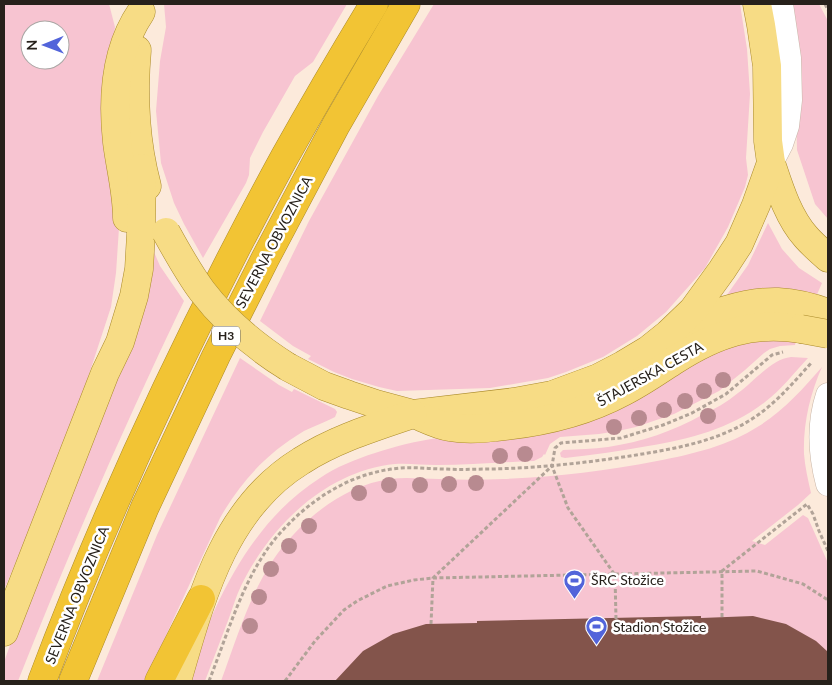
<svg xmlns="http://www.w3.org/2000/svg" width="832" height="685" viewBox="0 0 832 685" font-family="Lato,sans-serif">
<rect width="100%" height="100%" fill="#fceadb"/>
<!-- green -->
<g fill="#f7c4d1" fill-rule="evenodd">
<path d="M 4,4 L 109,4 L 115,27 L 109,72 L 120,213 L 116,273 L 111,307 L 77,411 L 48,486 L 4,590 ZM 30,30 L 60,30 L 60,60 L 30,60 Z"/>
<polygon points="164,4 347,4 313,62 295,76 263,132 250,158 249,175 246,183 203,258 184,224 174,203 161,163 156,111 160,61 166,27"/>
<polygon points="434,4 740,4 747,49 750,94 746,158 748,175 745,187 728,227 705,268 666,312 637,336 603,357 566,372 548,378 490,388 397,391 379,387 352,379 334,372 308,359 311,356 293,346 260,321 309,221 378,96"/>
<polygon points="787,4 819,4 828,21 828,219 815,204 797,150 795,58"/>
<polygon points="768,223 782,249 799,268 822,283 815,299 722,302 748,265"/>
<path d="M 154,252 L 160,266 L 184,301 C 124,426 69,552 18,681 L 4,681 L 4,662 L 151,255 Z"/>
<path d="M 752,340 L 796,340 L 795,345 L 780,346 L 770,349 L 764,353 L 745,370 L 719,391 L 674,414 L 636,427 L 618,431 L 599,434 L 560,437 L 550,444 L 545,455 L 544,454 L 542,457 L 534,461 C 502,462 469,465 436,465 C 422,465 408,463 395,464 C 326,471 270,526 241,586 C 236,596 233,607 229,618 C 221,639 213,660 205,681 L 187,681 C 212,606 250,522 320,478 C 336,467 356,459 375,453 C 396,446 416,441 438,438 L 690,361 Z"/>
<path d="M 791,357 L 808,358 C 794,373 781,390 765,402 C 730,429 690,439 648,446 C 621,451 593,455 565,458 L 561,457 L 560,453 L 563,450 C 578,449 593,449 608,447 C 641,442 674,431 702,415 C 715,409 727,402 738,393 C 754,382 771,359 791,357 Z"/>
<path d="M 240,358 L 279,385 L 292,392 L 294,389 L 335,409 L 337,412 L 335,417 C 326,422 314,426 304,431 C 267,453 241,481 220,518 L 145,681 L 97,681 L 157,535 Z"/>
<path d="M 822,367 C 810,394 803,424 804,454 C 805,467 808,480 811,493 L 798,505 L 752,541 L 765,545 L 803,515 L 808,518 L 828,563 L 828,681 L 221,681 C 240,630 255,574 294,534 C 319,507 353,484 390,479 C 407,477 423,479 439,479 C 461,480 482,480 503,479 C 555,477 606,471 657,461 C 693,454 728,446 759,426 C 784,410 803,389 822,367 Z"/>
</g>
<!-- building -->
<polygon fill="#83544b" points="701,616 701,618 753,616 786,624 816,641 828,652 828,681 335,681 363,651 393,634 426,624 477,623 477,621"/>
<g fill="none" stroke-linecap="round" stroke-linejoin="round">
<defs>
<g id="minor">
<polyline points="771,163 781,144 787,126 790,100 789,58 781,4"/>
<path d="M 828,395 C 818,425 820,454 828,484"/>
</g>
<g id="major">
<path d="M 137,50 C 133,95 135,141 147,186"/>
<path d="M 771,163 C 779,187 788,217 806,237 C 812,244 820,251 828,258"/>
<path d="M 127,218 C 127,192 120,167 117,142 C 112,97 115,50 141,12"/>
<path d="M 680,328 C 710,314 745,301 778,302 C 796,303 812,307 828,313"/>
<polyline points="288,367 324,386 349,395 376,404 413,414 514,402 552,395 598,378 623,365 648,350 668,334 693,310 722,270 739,244 756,205 771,163 768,141 767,66 761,25 757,4"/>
<path d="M 421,417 C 430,421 441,426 450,427 C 465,430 481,429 496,427 C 540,423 584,413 623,392 C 641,383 658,371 675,360 C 716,334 752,321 801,329"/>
<polyline points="4,632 105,373 120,342 134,296 139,269 141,234 142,168"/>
<path d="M 177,681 C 201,599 223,509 301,461 C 335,439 375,427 413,414"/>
</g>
<g id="highway">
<path d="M 42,681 C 109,503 193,325 284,158 C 313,106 343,55 374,4"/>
<polyline points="73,681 145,507 216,356 265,259 336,125 406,4"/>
<polyline points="159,681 201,599"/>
</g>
</defs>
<!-- minor casing -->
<use href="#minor" stroke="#c8b6a8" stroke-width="25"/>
<!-- major casing -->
<use href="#major" stroke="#ab8b2b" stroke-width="29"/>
<!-- highway casing -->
<use href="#highway" stroke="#ab8b2b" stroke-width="29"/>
<!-- path -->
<g stroke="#b1a398" stroke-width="3" stroke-dasharray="4 2.5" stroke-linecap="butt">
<polyline points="825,4 828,10"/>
<polyline points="722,617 722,571 807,504 813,514 819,531 828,551"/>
<polyline points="616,619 615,575 568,508 552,466 555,448 561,443 621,438 663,425 692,413 726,394 772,355 783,352"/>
<polyline points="431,624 433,578 552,466"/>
<path d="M 209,681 C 229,631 244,573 281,532 C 313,497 353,472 401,468 C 416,467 431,469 446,469 C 461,470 476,469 491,469 C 538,468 584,463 630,456 C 673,449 718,442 755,417 C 777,402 794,382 812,362"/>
<polyline points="285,681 315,641 344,610 357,601 387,586 414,580 433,578 757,571 803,584 828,600"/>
</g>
<!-- minor -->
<use href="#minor" stroke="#fff" stroke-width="24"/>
<!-- major -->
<use href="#major" stroke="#f7dc85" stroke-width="28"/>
<!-- highway -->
<use href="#highway" stroke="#f2c434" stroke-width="28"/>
<defs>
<g id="major-bridge">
<path d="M 166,232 C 177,252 188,272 202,291 C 225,321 256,347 288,367"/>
<polyline points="801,329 828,334"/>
</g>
</defs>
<!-- major-bridge casing -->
<use href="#major-bridge" stroke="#ab8b2b" stroke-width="29" stroke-linecap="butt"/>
<!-- major-bridge -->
<use href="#major-bridge" stroke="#f7dc85" stroke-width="28"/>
</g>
<!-- trees -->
<g fill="#b88a90">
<circle cx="723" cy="380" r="8"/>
<circle cx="704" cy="391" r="8"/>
<circle cx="685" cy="401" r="8"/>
<circle cx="664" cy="410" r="8"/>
<circle cx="708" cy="416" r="8"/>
<circle cx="639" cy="418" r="8"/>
<circle cx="614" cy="427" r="8"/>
<circle cx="525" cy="454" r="8"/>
<circle cx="500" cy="456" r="8"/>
<circle cx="476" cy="483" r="8"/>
<circle cx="449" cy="484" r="8"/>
<circle cx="389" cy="485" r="8"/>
<circle cx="420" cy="485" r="8"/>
<circle cx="359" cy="493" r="8"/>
<circle cx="309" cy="526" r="8"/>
<circle cx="289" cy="546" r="8"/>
<circle cx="271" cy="569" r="8"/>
<circle cx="259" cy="597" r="8"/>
<circle cx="250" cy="626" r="8"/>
</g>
<!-- icons -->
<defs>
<symbol id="stadium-pin" viewBox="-11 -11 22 30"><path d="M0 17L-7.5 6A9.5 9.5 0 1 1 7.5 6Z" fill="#5264da" stroke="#fff"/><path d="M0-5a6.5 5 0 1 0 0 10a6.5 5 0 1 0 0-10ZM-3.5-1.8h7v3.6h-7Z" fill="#fff"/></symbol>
</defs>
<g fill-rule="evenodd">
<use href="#stadium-pin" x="562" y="568" width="25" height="34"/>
<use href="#stadium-pin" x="584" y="614" width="25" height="34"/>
</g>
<g text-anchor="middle" stroke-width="5" stroke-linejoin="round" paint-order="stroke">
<!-- shield labels -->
<rect fill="#fff" stroke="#68645f" stroke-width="1" x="212" y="326.5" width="28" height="19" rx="4"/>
<g font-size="12" font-weight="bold" fill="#27211b">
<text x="226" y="340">H3</text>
</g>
<!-- street labels -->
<g font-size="14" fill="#27211b" stroke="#fff">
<text transform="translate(274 242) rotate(-62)" y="5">SEVERNA OBVOZNICA</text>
<text transform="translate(650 374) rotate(-29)" y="5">ŠTAJERSKA CESTA</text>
<text transform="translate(77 595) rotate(-68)" y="5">SEVERNA OBVOZNICA</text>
</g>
<!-- poi labels -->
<g font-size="14" fill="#27211b" stroke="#fff" text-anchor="start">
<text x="591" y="585">ŠRC Stožice</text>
<text x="613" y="632">Stadion Stožice</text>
</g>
</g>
<!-- border -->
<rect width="832" height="685" fill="none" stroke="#27211b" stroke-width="10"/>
<!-- north arrow -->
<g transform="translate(45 45) rotate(269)"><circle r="24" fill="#ffffff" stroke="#a9a6a4"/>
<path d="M0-4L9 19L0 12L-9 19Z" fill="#5264da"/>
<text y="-8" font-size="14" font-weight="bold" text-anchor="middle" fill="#27211b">N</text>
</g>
</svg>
